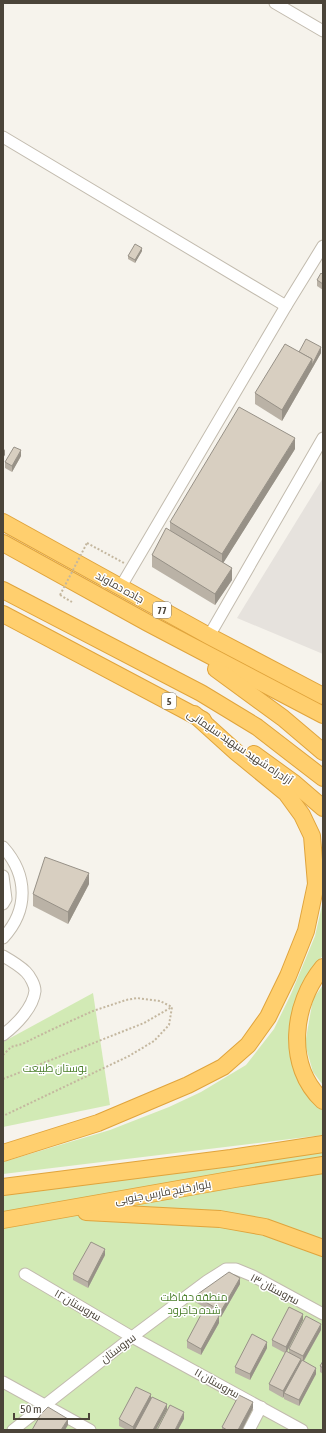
<svg xmlns="http://www.w3.org/2000/svg" width="326" height="1433" viewBox="0 0 326 1433" font-family="'Asap Condensed',Cairo,sans-serif">
<rect width="100%" height="100%" fill="#f6f3ec"/>
<!-- industrial -->
<polygon fill="#e6e2dd" points="323,478 323,654 237,618"/>
<!-- green -->
<g fill="#d2eab5">
<polygon points="323,901 323,955 312,970 292,1037 323,1107 323,1135 3,1174 3,1162 110,1130 169,1107 201,1092 246,1065 274,1029 291,994 315,936"/>
<polygon points="323,985 323,1085 313,1072 305,1044 313,999"/>
<polygon points="93,993 110,1105 3,1127 3,1042"/>
<polygon points="323,1150 323,1430 3,1430 3,1195"/>
</g>
<g fill="none" stroke-linecap="round" stroke-linejoin="round">
<defs>
<g id="minor">
<polyline points="275,3 323,31"/>
<polyline points="3,137 286,306"/>
<polyline points="120,588 286,306 323,246"/>
<polyline points="209,636 323,438"/>
<path d="M 3,847 C 28,875 29,910 3,938"/>
<polyline points="3,876 6,899 3,904"/>
<path d="M 3,956 C 10,960 20,966 26,972 C 30,976 35,985 35,991 C 33,1008 16,1025 3,1035"/>
<polyline points="25,1274 132,1337 302,1430"/>
<polyline points="3,1382 90,1430"/>
<polyline points="13,1430 132,1337 207,1281 226,1269 236,1269 253,1276 323,1314"/>
<polyline points="249,1430 261,1407"/>
</g>
<g id="highway">
<polyline points="3,522 209,636 323,696"/>
<polyline points="3,543 148,623 323,715"/>
<polyline points="3,590 201,693 257,727 323,778"/>
<polyline points="3,614 203,720"/>
<polyline points="216,669 283,718 323,752"/>
<polyline points="254,754 294,783 323,808"/>
<path d="M 323,967 C 292,1004 285,1066 323,1101"/>
<polyline points="3,1153 98,1123 188,1085 223,1067 248,1045 268,1017 288,976 306,931 316,884 312,836 302,815 286,793 236,752 194,714"/>
<polyline points="3,1187 231,1158 323,1144"/>
<polyline points="86,1212 220,1219 265,1227 323,1248"/>
<polyline points="3,1220 235,1179 323,1165"/>
</g>
</defs>
<!-- minor casing -->
<use href="#minor" stroke="#c2bbae" stroke-width="13"/>
<!-- highway casing -->
<use href="#highway" stroke="#e0a43c" stroke-width="18"/>
<!-- path -->
<g stroke="#c4b79f" stroke-width="2" stroke-dasharray="2 2" stroke-linecap="butt">
<polyline points="87,543 124,563"/>
<polyline points="60,595 72,602"/>
<polyline points="3,1055 11,1047 22,1044 53,1029 93,1011 126,1000 137,998 160,1001 172,1007 169,1025 154,1041 129,1056 3,1116"/>
<polyline points="3,1079 144,1023 172,1007"/>
</g>
<!-- minor -->
<use href="#minor" stroke="#fff" stroke-width="11"/>
<!-- highway -->
<use href="#highway" stroke="#ffcf6e" stroke-width="16"/>
<!-- path-bridge -->
<polyline stroke="#c4b79f" stroke-width="2" stroke-dasharray="2 2" stroke-linecap="butt" points="60,595 87,543"/>
</g>
<!-- wall -->
<g fill="#bab2a6">
<polygon points="142,251 135,263 128,259 128,256"/>
<polygon points="323,275 323,290 317,286 317,280"/>
<polygon points="299,352 321,353 282,421 255,404 255,393"/>
<polygon points="295,449 223,563 232,580 215,605 152,567 152,555 170,530 170,522"/>
<polygon points="21,456 12,472 5,468 5,462"/>
<polygon points="89,884 68,924 33,906 33,894"/>
<polygon points="105,1255 88,1288 73,1280 73,1274"/>
<polygon points="240,1284 221,1317 195,1302 195,1296"/>
<polygon points="303,1320 287,1352 289,1353 289,1349 321,1330 304,1361 316,1374 299,1406 284,1399 284,1396 283,1398 269,1390 269,1384 285,1353 272,1346 272,1340"/>
<polygon points="219,1323 201,1355 187,1348 187,1341"/>
<polygon points="267,1348 250,1380 235,1373 235,1367"/>
<polygon points="323,1361 323,1374 320,1372 320,1366"/>
<polygon points="151,1400 156,1430 127,1430 119,1426 119,1419"/>
<polygon points="253,1408 242,1430 222,1430 222,1427"/>
</g>
<!-- shaded-wall -->
<g fill="#979187">
<polygon points="142,248 142,251 135,263 135,260"/>
<polygon points="321,347 321,353 282,421 282,410 312,359"/>
<polygon points="295,438 295,449 222,565 222,554"/>
<polygon points="5,449 5,455 3,458 3,452"/>
<polygon points="21,450 21,456 12,472 12,466"/>
<polygon points="232,568 232,580 215,605 215,594"/>
<polygon points="89,873 89,884 68,924 68,912"/>
<polygon points="105,1249 105,1255 88,1288 88,1282"/>
<polygon points="240,1278 240,1284 221,1317 221,1311"/>
<polygon points="303,1314 303,1320 286,1353 286,1347"/>
<polygon points="219,1316 219,1323 201,1355 201,1349"/>
<polygon points="321,1324 321,1330 303,1362 303,1356"/>
<polygon points="267,1342 267,1348 250,1380 250,1374"/>
<polygon points="301,1359 301,1365 284,1393 284,1396 283,1398 283,1391"/>
<polygon points="316,1368 316,1374 299,1406 299,1400"/>
<polygon points="151,1394 151,1400 135,1430 133,1430 133,1427"/>
<polygon points="253,1402 253,1408 242,1430 238,1430"/>
<polygon points="167,1404 167,1410 156,1430 153,1430"/>
<polygon points="184,1412 184,1419 178,1430 175,1430"/>
<polygon points="68,1419 68,1425 65,1430 61,1430"/>
</g>
<!-- building -->
<g fill="#d8cfc1" stroke="#979187">
<polygon points="135,244 142,248 135,260 128,256"/>
<polygon points="321,273 323,275 323,284 317,280"/>
<polygon points="306,339 321,347 312,365 312,359 299,352"/>
<polygon points="285,344 312,359 282,410 255,393"/>
<polygon points="239,407 295,438 222,554 170,522"/>
<polygon points="14,447 21,450 12,466 5,462"/>
<polygon points="166,528 232,568 215,594 152,555"/>
<polygon points="45,857 89,873 68,912 33,894"/>
<polygon points="91,1242 105,1249 88,1282 73,1274"/>
<polygon points="229,1272 240,1278 221,1311 195,1296"/>
<polygon points="289,1307 303,1314 286,1347 272,1340"/>
<polygon points="204,1309 219,1316 201,1349 187,1341"/>
<polygon points="306,1316 321,1324 303,1356 289,1349"/>
<polygon points="252,1334 267,1342 250,1374 235,1367"/>
<polygon points="286,1351 301,1359 283,1391 269,1384"/>
<polygon points="302,1360 316,1368 299,1400 284,1393"/>
<polygon points="323,1361 323,1368 320,1366"/>
<polygon points="136,1387 151,1394 133,1427 119,1419"/>
<polygon points="239,1395 253,1402 238,1430 227,1430 222,1427"/>
<polygon points="152,1397 167,1404 153,1430 136,1430 135,1429"/>
<polygon points="170,1405 184,1412 175,1430 157,1430"/>
<polygon points="48,1407 68,1419 61,1430 32,1430 41,1414"/>
</g>
<g text-anchor="middle" stroke-width="3" stroke-linejoin="round" paint-order="stroke">
<!-- shield labels -->
<g fill="#fff" stroke="#817c74" stroke-width="1">
<rect x="153" y="602" width="18" height="16" rx="3"/>
<rect x="162" y="693" width="14" height="16" rx="3"/>
</g>
<g font-size="10" font-weight="bold" fill="#4b4439">
<text x="162" y="614">77</text>
<text x="169" y="705">5</text>
</g>
<!-- street labels -->
<g font-size="11" fill="#4b4439" stroke="#fff">
<text transform="translate(120 587) rotate(29)" y="4">جاده دماوند</text>
<text transform="translate(240 747) rotate(34)" y="4">آزادراه شهید سپهبد سلیمانی</text>
<text transform="translate(163 1192) rotate(-10)" y="4">بلوار خلیج فارس جنوبی</text>
<text transform="translate(275 1289) rotate(28)" y="4">سروستان ۱۳</text>
<text transform="translate(78 1305) rotate(30)" y="4">سروستان ۱۲</text>
<text transform="translate(118 1348) rotate(-37)" y="4">سروستان</text>
<text transform="translate(217 1383) rotate(29)" y="4">سروستان ۱۱</text>
</g>
<!-- park labels -->
<g font-size="11" fill="#4a7f2a" stroke="#fff">
<text x="55" y="1072">بوستان طبیعت</text>
<text x="194" y="1301">منطقه حفاظت<tspan x="194" dy="13">شده جاجرود</tspan></text>
</g>
</g>
<!-- border -->
<rect width="326" height="1433" fill="none" stroke="#4b4439" stroke-width="8"/>
<!-- scale -->
<path d="M14 1413v6h75v-6" fill="none" stroke="#4b4439" stroke-width="2"/>
<text x="20" y="1413" font-size="12" fill="#4b4439" stroke="#ffffff" stroke-width="3" paint-order="stroke">50 m</text>
</svg>
